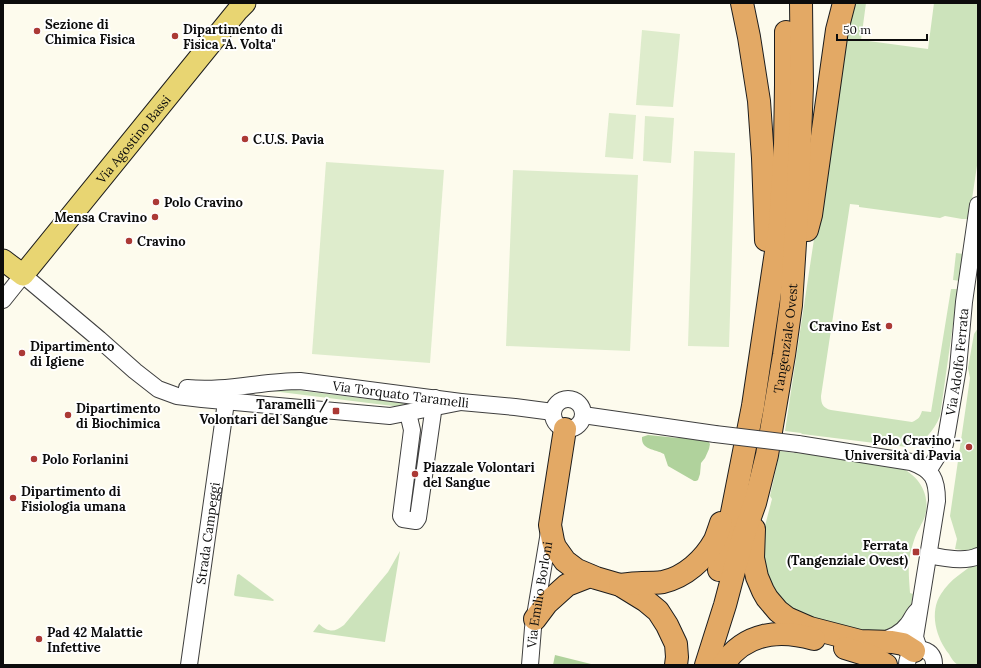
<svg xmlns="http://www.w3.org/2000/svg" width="981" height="668" viewBox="0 0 981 668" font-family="Lora,serif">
<rect width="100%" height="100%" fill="#fdfbed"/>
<!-- green -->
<g fill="#cce3bb">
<path d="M 849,3 L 866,3 L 861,40 L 928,49 L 934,3 L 978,3 L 978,159 L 969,219 L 962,219 L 945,216 L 940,218 L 859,207 L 859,205 L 850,204 L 821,396 C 821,404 823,408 831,410 L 912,422 C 919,419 920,417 922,411 L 931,412 L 951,289 L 958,289 L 940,416 C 934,431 924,443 907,447 L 802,434 L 801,433 L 785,431 L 834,107 Z"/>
<polygon points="956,253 964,254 960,281 953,280"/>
<polygon points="978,328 978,551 976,552 955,549 957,539 950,516 970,378 968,368 974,334"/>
<polygon points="271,387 402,403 404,404 401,407 272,391 270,390"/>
<path d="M 780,451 L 796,453 L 810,454 L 899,467 C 919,475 931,495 925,516 C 924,520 921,524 920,527 C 916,533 914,540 912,547 C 907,562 909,578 910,593 L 913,594 L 910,612 L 889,634 L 816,624 L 773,597 L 760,545 L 772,499 L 770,496 Z"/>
<path d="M 400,551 L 385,642 L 313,632 L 319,624 C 329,633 335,632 344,625 L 388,572 Z"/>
<path d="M 978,561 L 978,665 C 973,665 964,666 959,665 C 955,664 951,658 949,654 C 936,638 929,612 941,594 C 950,579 965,571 978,561 Z"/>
<polygon points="239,574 274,600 273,601 235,596 234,595 237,575"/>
</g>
<!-- forest -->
<g fill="#b0d29c">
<path d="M 648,435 L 678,438 L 688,437 L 695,439 L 702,439 L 708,441 L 710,444 L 709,449 L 705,458 L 701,463 L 700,474 L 698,480 L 696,481 L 694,481 L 668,466 L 664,454 C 655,449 641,450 642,437 Z"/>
<polygon points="555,655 595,665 553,665"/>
</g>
<!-- pitch -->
<g fill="#deeccc">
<polygon points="642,30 680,34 673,107 636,105"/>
<polygon points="609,113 636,115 633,159 605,157"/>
<polygon points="645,116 674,118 671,163 643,161"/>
<polygon points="694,151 735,153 729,347 688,346"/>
<polygon points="326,162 444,170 430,363 312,354"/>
<polygon points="513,170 638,175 630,351 506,346"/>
</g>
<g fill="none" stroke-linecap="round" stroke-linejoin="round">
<defs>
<g id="minor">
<polyline points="3,300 23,275 99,339 135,371 158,389 177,396 202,399 390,416 461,402"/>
<path id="s1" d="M 187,388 C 225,392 262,381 300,381 L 461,402 L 515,407 L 553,412"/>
<circle cx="568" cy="414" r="15"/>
<polyline points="408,413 412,430 411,438 401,516 403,519 416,521 418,518 435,398"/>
<polyline points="583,415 715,434"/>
<path d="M 798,444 L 911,462 C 933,470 937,479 937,501 L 915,637 L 919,649"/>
<path id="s2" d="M 928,471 L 945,444 L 958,368 L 964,302 L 978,205"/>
<path d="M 929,555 C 942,558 966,562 978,556"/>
<path d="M 880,641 C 891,638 901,634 908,624 C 912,619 913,614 918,610"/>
<path id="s3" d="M 189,665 L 226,402"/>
<path id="s4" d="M 530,665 L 533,628 L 549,532"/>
<path d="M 907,665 C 907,644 935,645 934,665"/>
</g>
<g id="major">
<path id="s5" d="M 3,260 L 23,275 L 238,10 L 245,3"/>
</g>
<g id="highway">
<polyline points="742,3 749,37 759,101 763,158 766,240"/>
<polyline points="807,230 811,215 837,30 844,3"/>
<polyline points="565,429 550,525 553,541 555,547 565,561 577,570 596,578 620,585 646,601 658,611 667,625 676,644 677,657 676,665"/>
<polyline points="754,529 753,558 757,577 763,591 767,598 778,611 787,618 810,628 860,641 892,642 903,644 914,651"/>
<polyline points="719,570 726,543 753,406 780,225 785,146 786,85 786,32"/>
<path d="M 620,585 C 627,584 634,583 642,583 C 649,583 656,583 663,582 C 685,577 704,560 715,540 C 717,535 719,529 721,523"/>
<polyline points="535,619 547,603 567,585 590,576"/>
<polyline points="845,648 871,656 886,665"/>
<path id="s6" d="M 706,665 L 725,605 L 743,537 L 755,503 L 767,455 L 784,355 L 791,305 L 797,212 L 802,86 L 801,3"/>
<path d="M 723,665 C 745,632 779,629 814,639"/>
</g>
</defs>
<!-- minor casing -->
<use href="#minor" stroke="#3f3f3f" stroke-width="18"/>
<!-- major casing -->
<use href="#major" stroke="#1d1d1d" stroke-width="23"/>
<!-- highway casing -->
<use href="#highway" stroke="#1d1d1d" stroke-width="24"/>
<!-- minor -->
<use href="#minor" stroke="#fff" stroke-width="16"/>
<!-- major -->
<use href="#major" stroke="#e8d572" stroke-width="21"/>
<!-- highway -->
<use href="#highway" stroke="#e3a965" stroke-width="22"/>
<defs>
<polyline id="minor-bridge" points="715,434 798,444"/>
</defs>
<!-- minor-bridge casing -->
<use href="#minor-bridge" stroke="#3f3f3f" stroke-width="18" stroke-linecap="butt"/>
<!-- minor-bridge -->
<use href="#minor-bridge" stroke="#fff" stroke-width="16"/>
</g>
<!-- markers -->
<g fill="#ab3935" stroke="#fff" stroke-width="1.5">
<circle cx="37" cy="31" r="4"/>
<circle cx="175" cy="36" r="4"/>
<circle cx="245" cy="139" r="4"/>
<circle cx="156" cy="202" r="4"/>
<circle cx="155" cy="217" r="4"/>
<circle cx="129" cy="241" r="4"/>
<circle cx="889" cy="326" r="4"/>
<circle cx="22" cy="353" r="4"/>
<rect x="332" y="407" width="8" height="8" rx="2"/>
<circle cx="68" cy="415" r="4"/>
<circle cx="969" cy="447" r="4"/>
<circle cx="34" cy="459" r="4"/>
<circle cx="415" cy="474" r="4"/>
<circle cx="13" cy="498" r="4"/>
<rect x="912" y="548" width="8" height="8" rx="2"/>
<circle cx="39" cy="639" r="4"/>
</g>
<g text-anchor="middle" stroke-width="4" stroke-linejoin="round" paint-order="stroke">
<!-- poi labels -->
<g font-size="13" font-weight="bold" fill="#0c0c0c" stroke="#fff" text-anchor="start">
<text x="45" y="29">Sezione di<tspan x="45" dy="15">Chimica Fisica</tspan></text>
<text x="183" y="34">Dipartimento di<tspan x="183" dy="15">Fisica "A. Volta"</tspan></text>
<text x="253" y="144">C.U.S. Pavia</text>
<text x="164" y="207">Polo Cravino</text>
<text x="147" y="222" text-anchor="end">Mensa Cravino</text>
<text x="137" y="246">Cravino</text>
<text x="881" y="331" text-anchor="end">Cravino Est</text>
<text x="30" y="351">Dipartimento<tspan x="30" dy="15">di Igiene</tspan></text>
<text x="328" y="409" text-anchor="end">Taramelli /<tspan x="328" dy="15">Volontari del Sangue</tspan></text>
<text x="76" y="413">Dipartimento<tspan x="76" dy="15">di Biochimica</tspan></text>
<text x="961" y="445" text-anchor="end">Polo Cravino -<tspan x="961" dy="15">Università di Pavia</tspan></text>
<text x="42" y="464">Polo Forlanini</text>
<text x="423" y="472">Piazzale Volontari<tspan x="423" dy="15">del Sangue</tspan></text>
<text x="21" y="496">Dipartimento di<tspan x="21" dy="15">Fisiologia umana</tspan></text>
<text x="908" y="550" text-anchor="end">Ferrata<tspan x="908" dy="15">(Tangenziale Ovest)</tspan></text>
<text x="47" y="637">Pad 42 Malattie<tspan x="47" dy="15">Infettive</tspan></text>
</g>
<!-- street labels -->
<g font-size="13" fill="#0c0c0c" stroke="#fff">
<text dy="5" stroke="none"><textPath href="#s5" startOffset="200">Via Agostino Bassi</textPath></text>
<text dy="5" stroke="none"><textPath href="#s6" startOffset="337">Tangenziale Ovest</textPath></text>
<text dy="5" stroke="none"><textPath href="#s2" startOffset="115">Via Adolfo Ferrata</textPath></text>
<text dy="5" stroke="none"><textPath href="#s1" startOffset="215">Via Torquato Taramelli</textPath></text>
<text dy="5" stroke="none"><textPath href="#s3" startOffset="133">Strada Campeggi</textPath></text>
<text dy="5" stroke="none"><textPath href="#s4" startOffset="71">Via Emilio Borloni</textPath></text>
</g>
</g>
<!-- border -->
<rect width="981" height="668" fill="none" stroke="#0c0c0c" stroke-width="8"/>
<!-- scale -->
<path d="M837 34v6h90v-6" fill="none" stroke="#0c0c0c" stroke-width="2"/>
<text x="843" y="34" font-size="12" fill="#0c0c0c" stroke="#ffffff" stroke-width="3" paint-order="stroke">50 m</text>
</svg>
